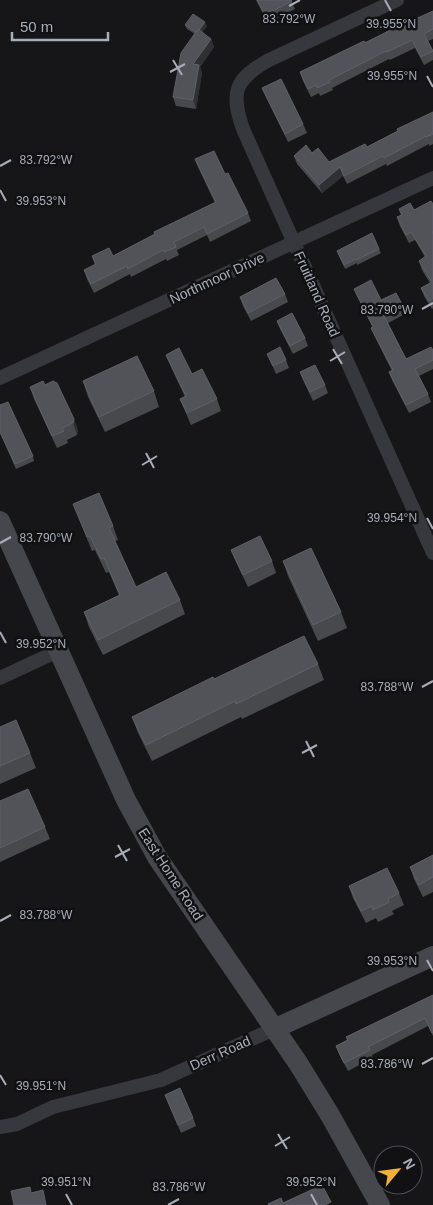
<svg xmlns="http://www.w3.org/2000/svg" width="433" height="1205" viewBox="0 0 433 1205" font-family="Helvetica,sans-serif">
<rect width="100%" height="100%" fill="#161618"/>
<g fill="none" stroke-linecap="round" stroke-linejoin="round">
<!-- street -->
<g stroke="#37383d" stroke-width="14">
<path d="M 397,0 L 269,60 C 235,79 230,92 243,129 L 433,553"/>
<polyline points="0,378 433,178"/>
<polyline points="0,678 58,651"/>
<polyline points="0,1127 17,1124 53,1107 161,1080 276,1028"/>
</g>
<!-- secondary -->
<g stroke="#45474d" stroke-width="20">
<polyline points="0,521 126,800 157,857 298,1063 330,1115 380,1205"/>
<polyline points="276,1028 433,956"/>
</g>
</g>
<!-- wall -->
<g fill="#47494d">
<polygon points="256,0 291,0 295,9 268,23"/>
<polygon points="433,11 433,39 428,41 433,52 433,60 424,65 415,48 390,60 389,59 332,88 333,90 320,96 319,93 311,97 303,81 300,72"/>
<polygon points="185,25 207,26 202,32 211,39 214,47 200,67 202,73 196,109 176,106 173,97 195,34 187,29"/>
<polygon points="262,88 303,124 307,133 288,142 266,97"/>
<polygon points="433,112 433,144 429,146 429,144 387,166 386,164 347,184 343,176 322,193 297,164 294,156 312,153 329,162 367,147"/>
<polygon points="195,159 225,174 248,213 251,221 210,242 207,235 177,250 179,255 167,261 166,259 131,277 130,274 94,293 87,279 84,270 95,265 92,256 113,256 215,203 198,167"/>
<polygon points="433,204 433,308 432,309 424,296 421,288 430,283 422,270 419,261 425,257 415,240 409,243 400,226 397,217 401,215 399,209 414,210"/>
<polygon points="379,249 381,253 357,265 357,263 345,269 337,251"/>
<polygon points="354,289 381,300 403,306 405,314 388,323 406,359 433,350 433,369 419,376 428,394 431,402 409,413 392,380 389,372 392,371 374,335 371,328 373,327 357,296"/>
<polygon points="285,294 288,302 251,321 243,306 240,297"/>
<polygon points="277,321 305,338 308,346 293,354 280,329"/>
<polygon points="267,354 286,360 289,368 276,374"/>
<polygon points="166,355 192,374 217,399 221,411 191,425 185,411 180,399 185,397 171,367"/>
<polygon points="300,372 325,385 328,393 313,401 303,380"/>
<polygon points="83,381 154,391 159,407 105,432 88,397"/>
<polygon points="45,385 74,419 78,431 77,435 67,440 68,443 57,448 34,399 30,387"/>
<polygon points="0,433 33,456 34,461 16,469"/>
<polygon points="73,504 113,526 118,540 115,541 136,587 180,600 185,614 103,655 89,627 84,612 119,595 109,572 106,573 95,550 92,551"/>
<polygon points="231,550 272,561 276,573 248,587 236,562"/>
<polygon points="283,561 341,612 347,628 318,641 288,576"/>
<polygon points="318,664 324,680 242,719 241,717 152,761 138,733 132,717 214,679"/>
<polygon points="0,727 30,753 36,768 0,784"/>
<polygon points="0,801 45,827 50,839 0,862"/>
<polygon points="433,855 433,892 423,897 414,879 410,867"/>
<polygon points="349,886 399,893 404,905 392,911 394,914 378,922 376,918 366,923 353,898"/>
<polygon points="433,995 433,1036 428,1026 372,1055 373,1058 348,1071 339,1054 336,1046 347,1040 346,1037"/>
<polygon points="165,1095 193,1118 196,1126 181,1133"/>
</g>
<!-- shaded-wall -->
<g fill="#2f3033">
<polygon points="205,22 207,26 199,37 197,33"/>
<polygon points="211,39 214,47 200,67 202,73 196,109 193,100 193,64"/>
<polygon points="340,167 343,176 322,193 319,185"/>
<polygon points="74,419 78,431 77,435 73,423"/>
</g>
<!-- building -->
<g fill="#525359" stroke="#5f6168">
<polygon points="257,0 291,0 292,1 265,15"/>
<polygon points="433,11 433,29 424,34 433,51 421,57 412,40 387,52 386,51 329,80 330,82 317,88 316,85 308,89 300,72 364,41 365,43 408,21 409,22"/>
<polygon points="193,14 205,22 199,30 198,29 196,32 185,25"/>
<polygon points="198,29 211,39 193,64 199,65 193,100 173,97 181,53"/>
<polygon points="281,79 303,124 285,134 262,88"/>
<polygon points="433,112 433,134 426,137 426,136 384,158 383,156 344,176 340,167 319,185 294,156 306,145 312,153 318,148 329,162 365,144 367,147 398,131 397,129"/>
<polygon points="214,151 225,174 228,173 248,213 207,234 204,227 174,242 176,247 164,252 163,250 128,269 127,266 91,284 84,270 96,264 92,256 109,248 113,256 155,234 154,232 216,202 195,159"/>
<polygon points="431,201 433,204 433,232 432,232 433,234 433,298 429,301 421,288 432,282 419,261 426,256 411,232 406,235 397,217 402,215 399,209 410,203 414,210"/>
<polygon points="372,233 379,249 356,260 355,259 344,265 337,251"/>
<polygon points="276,278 285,294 248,313 240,297"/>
<polygon points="371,280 381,300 396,293 403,306 384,316 406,359 431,347 433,350 433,360 415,369 428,394 406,405 389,372 393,370 371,328 373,327 354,289"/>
<polygon points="292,313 305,338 290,346 277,321"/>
<polygon points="280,347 286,360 273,366 267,354"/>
<polygon points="179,348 192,374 202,369 217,399 187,413 180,399 186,396 166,355"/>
<polygon points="137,356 154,391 99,417 83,381"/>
<polygon points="315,365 325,385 310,392 300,372"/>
<polygon points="43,381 45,385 53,381 57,383 74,419 73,423 62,428 64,431 52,436 30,387"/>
<polygon points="8,402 33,456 15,464 0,432 0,405"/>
<polygon points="99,493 113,526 109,528 136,587 166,572 180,600 98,640 84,612 120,595 104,558 101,559 90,536 87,537 73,504"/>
<polygon points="260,536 272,561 243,575 231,550"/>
<polygon points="311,548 341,612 313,625 283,561"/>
<polygon points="304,636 318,664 236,704 235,701 146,745 132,717 213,677 214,679"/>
<polygon points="16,720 30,753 0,766 0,727"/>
<polygon points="28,789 45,827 0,848 0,801"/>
<polygon points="433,855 433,877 419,885 410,867"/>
<polygon points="387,868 399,893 388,899 389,902 373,910 372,906 361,911 349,886"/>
<polygon points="433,995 433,1032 432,1033 425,1018 368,1047 370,1050 344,1063 336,1046 348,1040 346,1037"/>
<polygon points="180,1088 193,1118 178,1125 165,1095"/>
<polygon points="322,1185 331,1202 325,1205 269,1205 268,1204 281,1198 283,1203"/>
<polygon points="30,1187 31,1193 43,1190 46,1205 14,1205 11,1191"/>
</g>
<!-- ticks -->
<path fill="none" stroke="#a8adb8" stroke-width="2" d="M 385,0 L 391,11M 289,6 L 300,0M 173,60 L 182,75M 170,72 L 185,64M 427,76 L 433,87M 0,166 L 11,160M 0,190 L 6,201M 422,309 L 433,303M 333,349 L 342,364M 330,361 L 345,352M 146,453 L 154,468M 142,465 L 157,456M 427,518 L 433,529M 0,543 L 11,537M 0,632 L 6,643M 422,687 L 433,681M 306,741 L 314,757M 302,753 L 317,745M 118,845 L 127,861M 115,857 L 130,849M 0,921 L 11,915M 427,960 L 433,971M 422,1064 L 433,1058M 0,1075 L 6,1085M 278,1134 L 287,1149M 275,1146 L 290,1137M 66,1194 L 72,1205M 311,1194 L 317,1205M 168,1205 L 179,1199"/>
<g text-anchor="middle" stroke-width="5" stroke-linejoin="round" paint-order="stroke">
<!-- street labels -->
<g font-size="14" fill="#a8adb8" stroke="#111113">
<text transform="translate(217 278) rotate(-25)" y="5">Northmoor Drive</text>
<text transform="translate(317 294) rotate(66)" y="5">Fruitland Road</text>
<text transform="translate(171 874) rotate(57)" y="5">East Home Road</text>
<text transform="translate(220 1053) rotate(-24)" y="5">Derr Road</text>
</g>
</g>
<g font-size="12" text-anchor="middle" fill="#a8adb8" stroke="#111113" stroke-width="5" stroke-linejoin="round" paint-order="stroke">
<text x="289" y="23">83.792°W</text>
<text x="391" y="28">39.955°N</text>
<text x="392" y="80">39.955°N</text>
<text x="46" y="164">83.792°W</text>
<text x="41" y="205">39.953°N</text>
<text x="387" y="314">83.790°W</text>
<text x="392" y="522">39.954°N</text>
<text x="46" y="542">83.790°W</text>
<text x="41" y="648">39.952°N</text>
<text x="387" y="691">83.788°W</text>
<text x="46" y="919">83.788°W</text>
<text x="392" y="965">39.953°N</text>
<text x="387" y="1068">83.786°W</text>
<text x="41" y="1090">39.951°N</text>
<text x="66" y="1186">39.951°N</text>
<text x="311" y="1186">39.952°N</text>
<text x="179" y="1191">83.786°W</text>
</g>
<!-- north arrow -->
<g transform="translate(398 1170) rotate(61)"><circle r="24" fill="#111113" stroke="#4d4f55"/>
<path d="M0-4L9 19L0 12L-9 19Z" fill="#f2b134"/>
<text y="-8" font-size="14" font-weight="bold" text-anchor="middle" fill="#a8adb8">N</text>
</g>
<!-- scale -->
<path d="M12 32v8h96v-8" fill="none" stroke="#a8adb8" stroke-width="2.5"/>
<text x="20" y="32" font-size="15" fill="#a8adb8" stroke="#111113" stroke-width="4" paint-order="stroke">50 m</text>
</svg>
